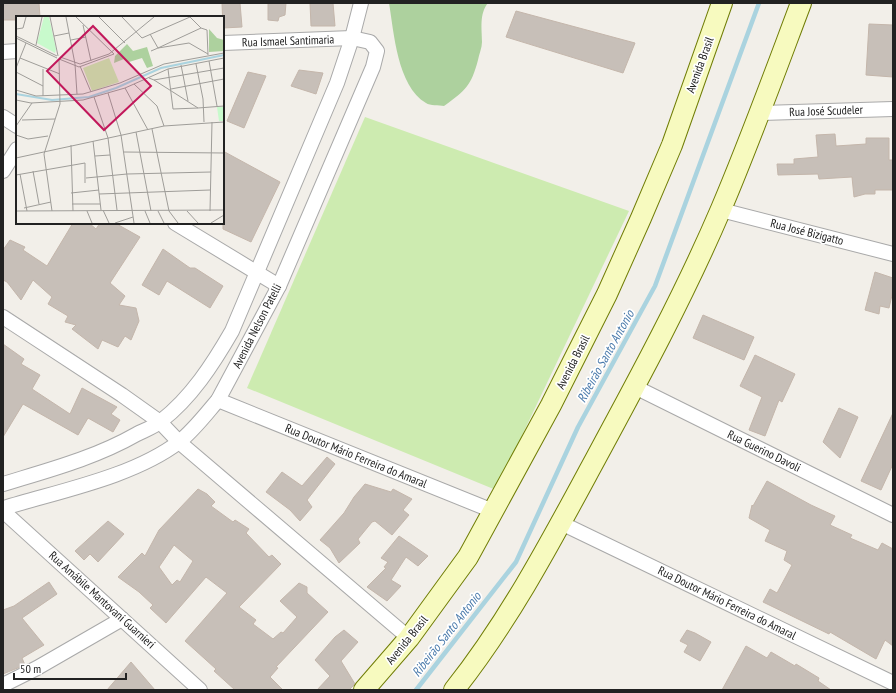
<svg xmlns="http://www.w3.org/2000/svg" width="896" height="693" viewBox="0 0 896 693" font-family="'PT Sans Narrow',sans-serif">
<rect width="100%" height="100%" fill="#f2efe9"/>
<!-- grass -->
<polygon fill="#cdebb0" points="365,117 629,211 496,490 247,388"/>
<!-- forest -->
<path fill="#add19e" d="M 389,3 L 488,3 C 479,14 482,29 482,42 C 482,48 479,54 478,60 C 471,86 466,90 444,106 C 439,105 430,106 426,103 C 397,86 394,32 389,3 Z"/>
<g fill="none" stroke-linecap="round" stroke-linejoin="round">
<!-- stream -->
<polyline stroke="#aad3df" stroke-width="4.5" points="416,690 516,562 578,427 655,286 759,3"/>
</g>
<!-- building -->
<g fill="#c7bfb8" stroke="#c4b6ab" fill-rule="evenodd">
<polygon points="3,3 39,3 40,17 15,17 15,20 3,20"/>
<polygon points="222,3 240,3 242,27 223,28"/>
<polygon points="268,3 286,3 285,15 279,17 278,21 268,20"/>
<polygon points="310,3 333,3 335,26 311,26"/>
<polygon points="516,11 635,43 623,73 506,37"/>
<polygon points="869,24 893,25 893,77 866,75"/>
<polygon points="299,70 323,73 316,94 291,86"/>
<polygon points="248,72 266,76 244,128 227,121"/>
<polygon points="835,134 836,146 866,144 866,138 889,138 889,160 893,160 893,190 875,190 875,194 865,194 854,197 852,177 819,179 818,174 778,175 777,164 794,164 794,159 818,157 816,135"/>
<polygon points="223,151 280,182 251,242 223,229"/>
<polygon points="73,223 89,223 96,229 100,223 115,223 140,237 110,283 125,296 119,305 136,308 139,321 131,340 125,336 118,347 102,340 98,349 72,329 76,325 65,322 68,316 48,304 52,297 33,280 21,300 7,282 3,280 3,250 10,240 25,247 23,250 47,266"/>
<polygon points="163,249 190,268 195,268 223,286 210,308 167,281 159,295 142,285"/>
<polygon points="875,272 893,278 893,291 889,308 880,306 879,314 865,310"/>
<polygon points="703,315 754,337 744,360 693,338"/>
<polygon points="3,344 24,359 21,364 40,375 32,389 70,414 82,388 117,407 111,414 120,420 113,432 88,418 78,435 23,404 3,437"/>
<polygon points="755,355 795,374 782,402 779,400 765,436 749,430 762,397 740,386"/>
<polygon points="839,408 858,417 840,458 823,442"/>
<polygon points="893,413 893,464 881,490 861,481"/>
<polygon points="327,457 335,464 307,500 312,507 300,521 290,510 266,492 282,472 302,486"/>
<polygon points="767,481 811,505 835,516 830,525 852,535 850,538 878,550 882,543 893,549 893,646 885,640 876,659 830,632 829,634 763,602 770,589 777,593 792,565 784,560 787,551 765,541 770,530 749,518 752,505 753,506"/>
<polygon points="365,484 391,492 393,489 412,499 403,510 409,515 392,535 375,521 372,522 358,539 360,543 339,563 330,548 320,540 344,513 354,497"/>
<path d="M 198,489 L 207,494 L 215,502 L 211,506 L 233,522 L 235,520 L 249,529 L 246,533 L 269,557 L 272,555 L 281,564 L 239,607 L 256,620 L 253,624 L 273,639 L 281,632 L 283,633 L 297,617 L 280,601 L 299,583 L 307,587 L 307,593 L 328,612 L 276,667 L 278,668 L 270,677 L 283,690 L 235,690 L 214,671 L 216,669 L 185,641 L 227,593 L 206,577 L 166,623 L 150,608 L 153,605 L 139,592 L 118,577 L 142,553 L 145,556 L 159,530 ZM 174,545 L 193,561 L 180,582 L 177,580 L 172,585 L 159,567 Z"/>
<polygon points="108,521 124,534 98,562 90,554 84,560 75,551"/>
<polygon points="399,536 428,556 418,566 406,557 391,580 401,586 387,601 367,587 386,568 384,567 388,562 381,558"/>
<polygon points="49,582 57,594 22,618 44,645 22,658 25,665 3,674 3,610 14,606"/>
<polygon points="344,630 358,642 341,661 355,684 349,690 317,690 330,676 315,660 335,637"/>
<polygon points="687,630 695,633 711,642 700,661 684,652 688,645 680,641"/>
<polygon points="746,646 767,658 771,652 795,666 796,664 819,678 818,681 831,690 722,690"/>
<polygon points="131,662 155,690 107,690"/>
</g>
<g fill="none" stroke-linecap="round" stroke-linejoin="round">
<defs>
<g id="street">
<polyline points="3,52 17,51"/>
<polyline points="759,113 893,109"/>
<polyline points="3,117 17,126"/>
<polyline points="3,171 17,149"/>
<polyline points="721,210 893,254"/>
<polyline points="175,223 279,286"/>
<polyline points="3,317 122,395 160,422 179,442 409,638"/>
<polyline points="635,387 893,515"/>
<polyline points="218,400 493,511"/>
<path d="M 3,484 C 49,470 95,458 137,434 C 145,430 154,427 161,421 C 191,398 213,364 232,331 L 337,83 L 352,38 L 361,3"/>
<path d="M 4,508 C 59,491 133,477 179,442 C 194,430 206,414 218,400 L 279,286 L 373,67 L 377,51 L 370,42 L 352,38 L 223,43"/>
<polyline points="3,511 200,690"/>
<polyline points="561,523 893,683"/>
<polyline points="3,685 37,668 122,619"/>
</g>
<g id="secondary">
<polyline points="364,690 409,638 468,557 551,405 607,294 641,218 672,145 722,3"/>
<path d="M 454,690 C 508,622 549,545 590,469 C 636,384 683,298 721,209 C 750,141 775,72 801,3"/>
</g>
</defs>
<!-- street casing -->
<use href="#street" stroke="#a9a9a9" stroke-width="16"/>
<!-- secondary casing -->
<use href="#secondary" stroke="#707d05" stroke-width="22"/>
<!-- street -->
<use href="#street" stroke="#fff" stroke-width="14"/>
<!-- secondary -->
<use href="#secondary" stroke="#f7fabf" stroke-width="20"/>
</g>
<g text-anchor="middle" stroke-width="3.5" stroke-linejoin="round" paint-order="stroke">
<!-- street labels -->
<g font-size="12" fill="#222" stroke="#fff">
<text transform="translate(288 41) rotate(-2)" y="4">Rua Ismael Santimaria</text>
<text transform="translate(700 65) rotate(-70)" y="4">Avenida Brasil</text>
<text transform="translate(826 111) rotate(-2)" y="4">Rua José Scudeler</text>
<text transform="translate(807 232) rotate(14)" y="4">Rua José Bizigatto</text>
<text transform="translate(257 326) rotate(-63)" y="4">Avenida Nelson Patelli</text>
<text transform="translate(573 362) rotate(-63)" y="4">Avenida Brasil</text>
<text transform="translate(764 451) rotate(26)" y="4">Rua Guerino Davoli</text>
<text transform="translate(356 456) rotate(22)" y="4">Rua Doutor Mário Ferreira do Amaral</text>
<text transform="translate(102 600) rotate(42)" y="4">Rua Amábile Mantovani Guarnieri</text>
<text transform="translate(727 603) rotate(26)" y="4">Rua Doutor Mário Ferreira do Amaral</text>
<text transform="translate(407 640) rotate(-51)" y="4">Avenida Brasil</text>
</g>
<!-- water labels -->
<g font-size="13" font-style="italic" fill="#4a7aab" stroke="#fff">
<text transform="translate(605 356) rotate(-61)" y="5">Ribeirão Santo Antonio</text>
<text transform="translate(446 634) rotate(-52)" y="5">Ribeirão Santo Antonio</text>
</g>
</g>
<!-- overview -->
<g transform="translate(16 16)">
<rect width="208" height="208" fill="#f2efe9"/>
<path d="M 93,42 L 103,66 L 76,75 L 67,52 Z" fill="#cdebb0"/>
<path d="M 193,13 L 201,22 L 208,24 L 208,35 L 193,36 ZM 111,28 L 117,35 L 131,31 L 137,50 L 131,52 L 126,42 L 113,46 L 108,43 L 98,47 L 99,40 Z" fill="#add19e"/>
<path d="M 28,1 L 33,1 L 40,33 L 39,37 L 21,27 ZM 201,91 L 208,91 L 208,105 L 203,105 Z" fill="#c8facc"/>
<path fill="none" stroke="#aad3df" stroke-width="2" d="M 0,78 L 36,84 L 73,81 L 100,72 L 145,52 L 208,39"/>
<path fill="none" stroke="#9f9d99" stroke-width="1" d="M 34,1 L 42,40M 50,1 L 59,48 L 61,78M 83,1 L 109,27M 106,1 L 126,22 L 174,1 L 185,12M 67,9 L 75,45M 185,12 L 191,14 L 192,39M 0,13 L 7,12 L 10,1M 134,18 L 142,32 L 185,12M 0,20 L 41,40M 38,20 L 53,17M 0,22 L 41,42M 55,24 L 70,21M 20,29 L 26,1M 135,35 L 142,32 L 173,27 L 192,38M 44,41 L 64,48 L 93,38 L 138,1M 4,42 L 44,58M 43,43 L 63,51 L 98,38 L 60,1M 193,45 L 201,90M 180,48 L 187,83 L 188,106M 64,50 L 75,76M 0,52 L 10,27M 27,53 L 27,80M 152,53 L 157,93 L 182,92M 0,56 L 27,70M 133,62 L 138,64 L 167,59 L 165,49M 138,64 L 182,92 L 208,90M 118,68 L 141,90 L 148,110M 109,72 L 132,114M 155,73 L 208,63M 0,74 L 20,80 L 67,78 L 104,67 L 148,48 L 208,37M 92,77 L 105,119 L 118,207M 78,81 L 92,122 L 101,194M 0,84 L 15,87 L 67,84 L 109,72 L 152,53 L 208,42M 172,85 L 167,59 L 208,52M 6,104 L 39,103M 0,110 L 16,87M 136,113 L 153,195 L 162,207M 120,116 L 135,195M 0,119 L 12,123 L 32,120M 77,125 L 85,194M 55,129 L 57,195M 108,136 L 208,137M 79,140 L 94,139M 0,142 L 148,110 L 208,106M 17,155 L 23,188M 4,158 L 11,195M 0,159 L 69,147 L 69,167M 70,162 L 111,158 L 195,156M 55,177 L 83,174M 83,178 L 194,174M 56,188 L 84,188M 8,192 L 35,186M 87,194 L 93,207M 0,195 L 208,194M 36,195 L 28,138 L 44,88 L 43,43M 71,195 L 76,207M 129,195 L 134,207M 142,195 L 148,207M 171,195 L 182,207M 194,195 L 196,106M 99,207 L 117,201M 195,207 L 208,199"/>
<path fill="#c2185b" fill-opacity="0.15" stroke="#c2185b" stroke-width="2" d="M 77,10 L 135,70 L 88,114 L 31,55 Z"/>
<rect width="208" height="208" fill="none" stroke="#222" stroke-width="2"/>
</g>
<!-- border -->
<rect width="896" height="693" fill="none" stroke="#222222" stroke-width="8"/>
<!-- scale -->
<path d="M14 673v6h112v-6" fill="none" stroke="#222222" stroke-width="2"/>
<text x="20" y="673" font-size="12" fill="#222222" stroke="#ffffff" stroke-width="3" paint-order="stroke">50 m</text>
</svg>
